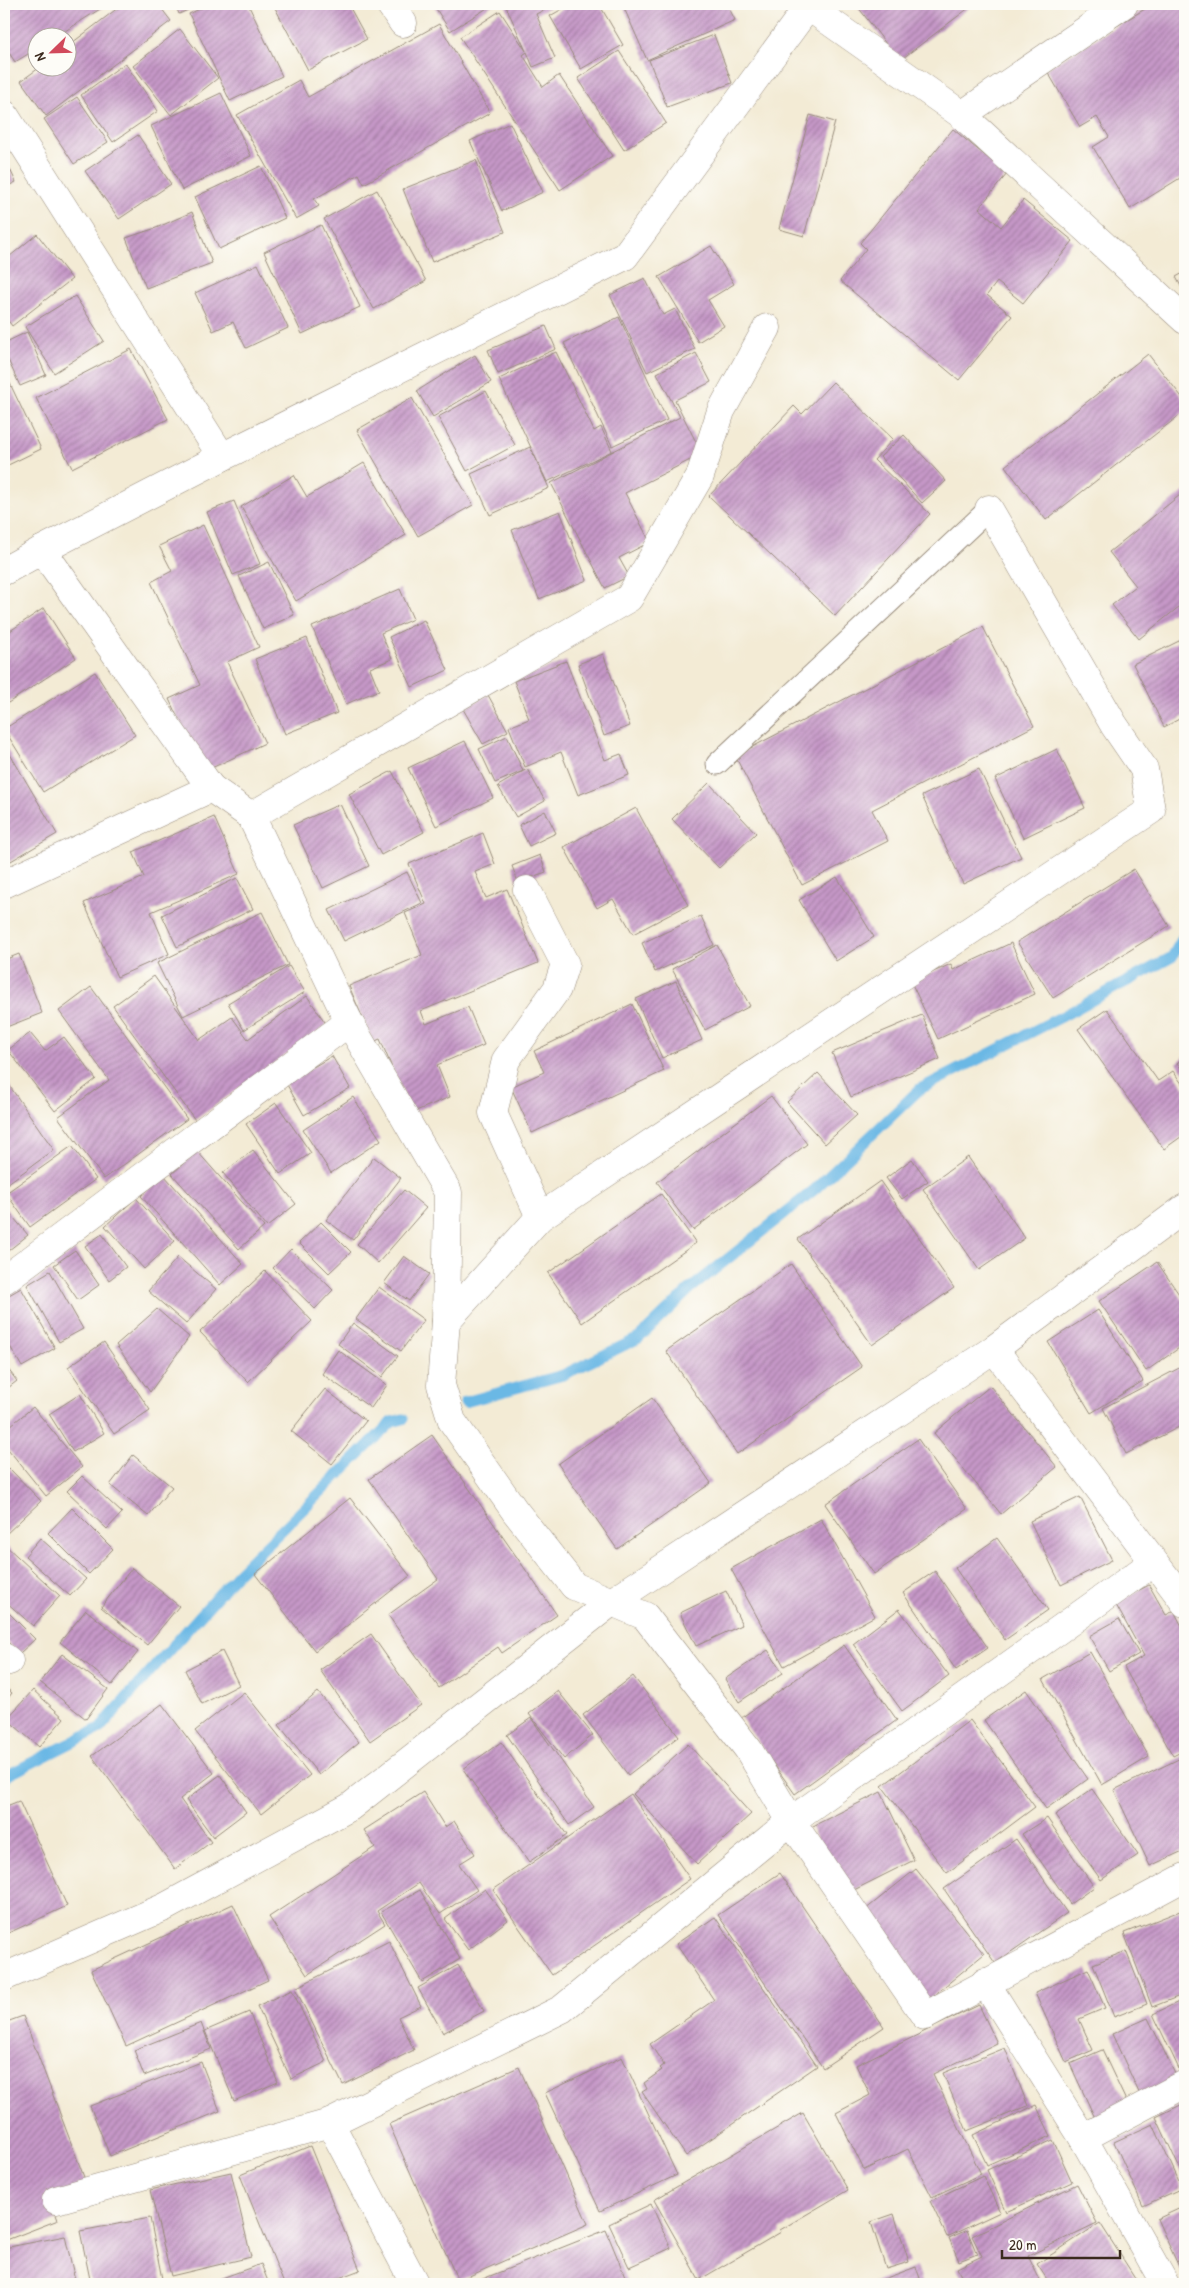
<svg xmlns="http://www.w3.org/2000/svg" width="1189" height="2288" viewBox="0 0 1189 2288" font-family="'Patrick Hand',sans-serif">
<defs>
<pattern id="building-hatch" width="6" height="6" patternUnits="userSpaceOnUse" patternTransform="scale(1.25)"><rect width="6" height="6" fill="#c698c8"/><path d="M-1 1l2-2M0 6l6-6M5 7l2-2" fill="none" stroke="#a27ca2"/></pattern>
</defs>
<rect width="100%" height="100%" fill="#fdfcf7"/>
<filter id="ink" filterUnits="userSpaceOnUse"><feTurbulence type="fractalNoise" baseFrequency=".02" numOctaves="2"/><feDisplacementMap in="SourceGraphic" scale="10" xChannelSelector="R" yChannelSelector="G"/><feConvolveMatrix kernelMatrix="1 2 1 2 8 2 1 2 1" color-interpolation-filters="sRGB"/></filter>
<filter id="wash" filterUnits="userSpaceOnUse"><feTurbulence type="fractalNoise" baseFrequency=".0096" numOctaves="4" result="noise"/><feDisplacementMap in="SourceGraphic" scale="20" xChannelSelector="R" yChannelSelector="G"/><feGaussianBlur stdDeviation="1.12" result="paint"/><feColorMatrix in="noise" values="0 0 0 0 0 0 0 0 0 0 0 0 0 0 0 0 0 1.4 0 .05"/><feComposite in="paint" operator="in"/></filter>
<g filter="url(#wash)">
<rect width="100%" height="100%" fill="#f3ebd5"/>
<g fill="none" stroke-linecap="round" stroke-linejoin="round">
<!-- stream -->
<g stroke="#6bb8e5" stroke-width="11">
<polyline points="465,1402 563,1375 639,1338 690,1289 814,1190 920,1089 1063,1016 1172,957 1185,934"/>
<polyline points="4,1777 100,1728 237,1574 392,1422 403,1419"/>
</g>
</g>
<g id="blocks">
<!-- building -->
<g fill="url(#building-hatch)">
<polygon points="4,4 108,4 54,38 38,38 38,48 15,62 4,45"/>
<polygon points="123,4 158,4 171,21 46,116 21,81 39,68 68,68 68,46"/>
<polygon points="175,4 201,4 179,14"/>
<polygon points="210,4 248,4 282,76 230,101 189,14"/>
<polygon points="273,4 348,4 367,39 308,70"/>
<polygon points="433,4 494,4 450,31"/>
<polygon points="505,4 553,4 554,5 536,14 555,58 533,67 527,52 523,55 543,87 559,75 612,156 560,190 460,37 500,11 526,51"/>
<polygon points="571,4 599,4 623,45 581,69 550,16"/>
<polygon points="632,4 727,4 735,20 647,60 624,8"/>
<polygon points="863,4 974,4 899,61 858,7"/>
<polygon points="1153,4 1185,4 1185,175 1130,209 1093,147 1109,137 1097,117 1080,127 1046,69"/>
<polygon points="439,24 490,113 364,184 359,174 314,199 319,206 296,219 237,115 299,80 308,97"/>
<polygon points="180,29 218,78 171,115 133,66"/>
<polygon points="714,35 732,83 667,107 649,60"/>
<polygon points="619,51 666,123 624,150 578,78"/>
<polygon points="125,63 158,111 113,142 81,95"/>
<polygon points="221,93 251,156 182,190 151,126"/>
<polygon points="77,97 108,142 74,164 44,119"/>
<polygon points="810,115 835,122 804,236 779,229"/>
<polygon points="510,123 543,192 502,211 470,141"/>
<polygon points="953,129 1007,174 979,208 1001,227 1023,200 1073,241 1023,303 997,282 987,295 1012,316 959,380 840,281 866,249 860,243"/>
<polygon points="138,135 171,184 119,219 85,171"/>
<polygon points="4,157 16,182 4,188"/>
<polygon points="476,160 505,232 432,262 403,189"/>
<polygon points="261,166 285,218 219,249 195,197"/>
<polygon points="377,190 426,281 374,309 324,219"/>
<polygon points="192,212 212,263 146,288 126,238 156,228"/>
<polygon points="321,225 360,307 302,334 264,252"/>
<polygon points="37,234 72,279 12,326 4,315 4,261"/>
<polygon points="711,246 734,284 708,300 724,326 698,342 659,277"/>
<polygon points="258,264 288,328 246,348 233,322 213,331 195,293"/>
<polygon points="1185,272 1185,294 1176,277"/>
<polygon points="645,278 663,315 675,309 695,349 647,372 610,295"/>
<polygon points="75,296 104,341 54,373 25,327"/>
<polygon points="619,317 667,420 612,446 564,343"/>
<polygon points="546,326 556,349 498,374 488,350"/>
<polygon points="27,332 46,375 20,386 4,351 4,343"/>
<polygon points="131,349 168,419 72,468 36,398"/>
<polygon points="556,352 594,431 601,427 612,451 547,482 499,379"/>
<polygon points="696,353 711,382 675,400 702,454 625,493 650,542 619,558 629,576 605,588 551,483 680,417 657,373"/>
<polygon points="1148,354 1185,401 1185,411 1046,520 1005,466"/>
<polygon points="475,355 491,382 433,417 417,391"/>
<polygon points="4,371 41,449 4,467"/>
<polygon points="833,382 893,439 874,460 930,514 835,616 709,496 794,406 802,414"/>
<polygon points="486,391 515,445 467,471 438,417"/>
<polygon points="412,398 473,505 418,536 357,430"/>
<polygon points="904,435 946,481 922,503 880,457"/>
<polygon points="530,447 549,488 490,515 471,474"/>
<polygon points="364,463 406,535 296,601 241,507 294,475 307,497"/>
<polygon points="1185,491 1185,602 1139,639 1112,605 1136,586 1109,552"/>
<polygon points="234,501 260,564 233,575 207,512"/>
<polygon points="560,511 587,580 539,599 512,530"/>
<polygon points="203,525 259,647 227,662 265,743 203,772 169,699 200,685 151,582 172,571 159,546"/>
<polygon points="269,562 294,615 263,629 239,576"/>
<polygon points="400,589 413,619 381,633 392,659 370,668 379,690 346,704 312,627"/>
<polygon points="44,608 76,658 8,703 4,697 4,635"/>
<polygon points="424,620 448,670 412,687 389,637"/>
<polygon points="983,627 1034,726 872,810 888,841 802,885 735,756"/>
<polygon points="307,638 337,713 285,734 255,659"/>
<polygon points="1185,638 1185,716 1164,727 1133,664"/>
<polygon points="603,654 630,726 604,736 578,664"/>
<polygon points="566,661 605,760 621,754 629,775 578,795 561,752 525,767 509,727 529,719 514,681"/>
<polygon points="95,672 135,735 43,792 4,729"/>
<polygon points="488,695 508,731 483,744 463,709"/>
<polygon points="507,736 523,771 495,783 479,749"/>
<polygon points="465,741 493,798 436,826 408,768"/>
<polygon points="4,744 57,834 4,865"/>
<polygon points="1057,749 1085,808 1023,838 995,779"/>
<polygon points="527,769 545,801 516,817 498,786"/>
<polygon points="979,769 1021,857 963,884 922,796"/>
<polygon points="392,771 424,832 381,855 349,794"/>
<polygon points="709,783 756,833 719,868 672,819"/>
<polygon points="340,804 369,866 323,888 293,825"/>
<polygon points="636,808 688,905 633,934 613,899 597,908 564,847"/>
<polygon points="545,811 556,833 529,846 519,825"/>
<polygon points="214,817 239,874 151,912 169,954 117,977 84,903 144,877 133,852"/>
<polygon points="483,833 495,864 475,872 486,898 507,889 538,963 421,1011 426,1024 468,1007 484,1045 437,1065 450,1097 411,1113 380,1039 373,1042 349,986 422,955 405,913 426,904 409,864"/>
<polygon points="540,855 546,872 518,882 512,866"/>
<polygon points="1134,869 1169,926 1053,998 1017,942"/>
<polygon points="407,872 422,903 344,941 329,910"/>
<polygon points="837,877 874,937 836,961 799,900"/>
<polygon points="237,878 253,909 177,947 162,915"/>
<polygon points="262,912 288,965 183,1016 157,963"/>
<polygon points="701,916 714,945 655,972 642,943"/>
<polygon points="1011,943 1035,994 938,1039 911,982 951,964 953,970"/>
<polygon points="717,945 750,1006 705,1030 672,969"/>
<polygon points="19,954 42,1013 4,1028 4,960"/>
<polygon points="289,966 305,992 244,1030 228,1003"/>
<polygon points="154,976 199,1040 232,1017 248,1039 307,996 327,1025 195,1120 113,1006"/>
<polygon points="676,981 702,1040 662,1058 636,999"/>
<polygon points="91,987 187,1119 104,1179 58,1117 109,1080 59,1011"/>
<polygon points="632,1004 664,1071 532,1133 511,1087 544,1072 534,1051"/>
<polygon points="1107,1009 1158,1081 1173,1071 1185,1088 1185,1134 1164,1149 1078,1029"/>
<polygon points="922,1015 940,1059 851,1097 832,1053"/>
<polygon points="30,1033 45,1051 64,1037 96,1079 55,1111 8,1050"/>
<polygon points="332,1056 350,1088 304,1115 286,1083"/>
<polygon points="1185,1056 1185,1074 1177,1063"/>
<polygon points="818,1073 857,1115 825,1144 787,1102"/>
<polygon points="4,1078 54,1150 4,1186"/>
<polygon points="771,1096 807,1144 693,1230 657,1182"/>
<polygon points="353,1097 381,1140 331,1173 303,1130"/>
<polygon points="276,1103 311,1153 280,1174 246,1124"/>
<polygon points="72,1146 96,1179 30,1227 6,1193"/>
<polygon points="253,1150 296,1204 267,1227 223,1173"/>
<polygon points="197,1151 264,1227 239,1249 172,1174"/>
<polygon points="374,1157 401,1178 353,1240 326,1220"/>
<polygon points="968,1157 1025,1238 979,1270 923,1189"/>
<polygon points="912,1159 928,1181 902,1199 886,1178"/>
<polygon points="164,1175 243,1264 220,1285 141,1196"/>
<polygon points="880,1181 954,1288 872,1345 798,1239"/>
<polygon points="404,1190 426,1208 378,1263 357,1244"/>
<polygon points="661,1194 696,1243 582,1323 548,1273"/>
<polygon points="136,1198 175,1241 144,1269 105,1226"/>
<polygon points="4,1206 28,1235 4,1254"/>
<polygon points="321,1222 351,1252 329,1273 299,1243"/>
<polygon points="102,1234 126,1267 109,1280 85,1246"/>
<polygon points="291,1249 333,1290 315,1309 273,1268"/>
<polygon points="75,1250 99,1285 78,1300 54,1265"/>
<polygon points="404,1256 429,1274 409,1301 384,1283"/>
<polygon points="178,1257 216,1289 186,1324 148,1291"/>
<polygon points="1157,1262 1185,1303 1185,1344 1146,1371 1099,1301"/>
<polygon points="791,1264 862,1367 737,1454 666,1351"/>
<polygon points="50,1271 83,1329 59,1342 27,1285"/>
<polygon points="265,1271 312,1321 248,1382 200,1332"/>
<polygon points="379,1287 424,1320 401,1351 356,1319"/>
<polygon points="21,1288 55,1348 22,1367 4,1336 4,1298"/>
<polygon points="157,1309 189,1337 150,1392 116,1345"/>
<polygon points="1098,1310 1143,1381 1091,1413 1048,1342"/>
<polygon points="353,1323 398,1356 382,1377 338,1344"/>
<polygon points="104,1342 150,1410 114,1434 68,1367"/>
<polygon points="338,1350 387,1385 371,1408 322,1374"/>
<polygon points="4,1364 17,1381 4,1391"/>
<polygon points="1185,1365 1185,1407 1182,1408 1185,1414 1185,1424 1126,1454 1103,1408"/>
<polygon points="990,1386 1057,1467 1001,1514 934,1433"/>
<polygon points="325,1389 366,1421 332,1464 291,1431"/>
<polygon points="80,1394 104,1433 73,1452 49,1414"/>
<polygon points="652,1398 711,1483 617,1549 558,1464"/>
<polygon points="33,1407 82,1467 46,1496 4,1444 4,1431"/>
<polygon points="432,1435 557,1615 502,1653 498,1647 439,1688 388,1615 438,1579 369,1479"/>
<polygon points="918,1439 967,1509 874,1574 825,1504"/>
<polygon points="133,1455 172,1487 148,1516 110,1485"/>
<polygon points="9,1468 41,1501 4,1536 4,1473"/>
<polygon points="82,1476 122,1513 107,1529 67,1491"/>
<polygon points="1080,1497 1112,1560 1061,1585 1030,1521"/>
<polygon points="350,1498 410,1576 315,1651 255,1574"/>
<polygon points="72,1508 113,1549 89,1574 48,1533"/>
<polygon points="821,1519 875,1616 784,1666 731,1569"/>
<polygon points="40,1538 86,1579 70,1596 25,1556"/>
<polygon points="997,1538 1048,1610 1005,1640 955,1568"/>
<polygon points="4,1544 60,1596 33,1626 4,1600"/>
<polygon points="132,1568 179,1606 147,1645 101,1607"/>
<polygon points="935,1571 988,1648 956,1670 903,1593"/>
<polygon points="1149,1585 1166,1615 1174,1611 1185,1632 1185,1750 1173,1756 1124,1667 1144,1656 1115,1603"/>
<polygon points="726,1591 742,1625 696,1646 680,1613"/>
<polygon points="4,1608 35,1639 19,1654 4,1638"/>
<polygon points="899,1609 949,1676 902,1711 853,1644"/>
<polygon points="86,1610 138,1652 112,1685 60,1642"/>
<polygon points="1119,1619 1139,1654 1109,1671 1089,1636"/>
<polygon points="371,1634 421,1705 370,1741 320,1670"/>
<polygon points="844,1645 897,1720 795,1794 741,1718"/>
<polygon points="768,1650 783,1673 739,1702 725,1679"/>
<polygon points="222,1651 239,1685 202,1704 185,1670"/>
<polygon points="1090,1652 1149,1757 1102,1785 1043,1679"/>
<polygon points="62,1654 108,1689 86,1719 40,1682"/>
<polygon points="633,1676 679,1736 628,1775 583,1715"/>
<polygon points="4,1686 12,1693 4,1703"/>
<polygon points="33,1690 64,1718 39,1747 7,1719"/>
<polygon points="1026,1690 1088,1779 1046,1809 984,1720"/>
<polygon points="558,1691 593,1735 564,1759 529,1714"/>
<polygon points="244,1692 310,1775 261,1814 195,1731"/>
<polygon points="318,1692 359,1742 319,1775 279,1725"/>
<polygon points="162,1704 214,1773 180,1799 211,1842 175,1869 92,1756"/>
<polygon points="531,1718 594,1807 569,1825 507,1735"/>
<polygon points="970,1720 1035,1807 947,1873 882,1786"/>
<polygon points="501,1742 567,1835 529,1862 463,1769"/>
<polygon points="688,1744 751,1814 697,1864 633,1794"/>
<polygon points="1185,1756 1185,1850 1150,1866 1114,1790"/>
<polygon points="220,1775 246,1812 213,1837 186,1800"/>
<polygon points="1092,1789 1138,1855 1101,1880 1055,1815"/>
<polygon points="423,1792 445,1827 454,1821 475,1854 459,1864 477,1890 440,1914 419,1883 377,1911 385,1924 307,1975 269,1917 375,1847 364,1830"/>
<polygon points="881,1792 914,1860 844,1895 811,1827"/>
<polygon points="631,1794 690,1879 552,1975 493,1890"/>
<polygon points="19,1801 67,1906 4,1935 4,1807"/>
<polygon points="1047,1818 1094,1887 1070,1904 1022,1834"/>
<polygon points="1016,1839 1067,1913 995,1963 944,1889"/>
<polygon points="916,1869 984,1954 928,2000 860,1914"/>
<polygon points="780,1873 884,2027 823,2068 718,1915"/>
<polygon points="485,1889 508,1920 468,1950 445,1919"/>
<polygon points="420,1890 460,1959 422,1982 381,1912"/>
<polygon points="233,1904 268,1980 126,2046 91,1970"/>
<polygon points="1185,1909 1185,1994 1152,2007 1124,1933"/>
<polygon points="715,1917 817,2066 686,2156 642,2092 647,2089 644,2083 662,2070 660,2068 664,2065 650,2044 714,2000 676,1944"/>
<polygon points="389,1941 421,2006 398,2017 414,2050 343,2085 295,1988"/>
<polygon points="1126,1951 1147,2004 1114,2017 1093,1964"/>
<polygon points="458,1965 484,2011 443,2033 418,1988"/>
<polygon points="1088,1969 1105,2008 1079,2019 1093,2050 1066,2062 1035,1993"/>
<polygon points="292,1990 326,2062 291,2079 257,2006"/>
<polygon points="1185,1999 1185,2066 1179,2069 1153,2014"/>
<polygon points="979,2005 997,2043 933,2074 981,2174 932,2197 908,2149 864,2170 836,2113 870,2095 856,2065"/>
<polygon points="249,2012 278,2082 234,2101 205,2031"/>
<polygon points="23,2016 87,2185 50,2199 58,2220 4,2241 4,2023"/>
<polygon points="1148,2018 1178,2080 1141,2097 1112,2034"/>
<polygon points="201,2023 211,2049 144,2076 134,2050"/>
<polygon points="1005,2048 1028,2106 967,2131 943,2073"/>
<polygon points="1102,2050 1127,2103 1095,2118 1070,2064"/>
<polygon points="622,2057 677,2175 600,2211 545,2093"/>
<polygon points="201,2062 220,2111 110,2156 90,2106"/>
<polygon points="519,2067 588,2224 458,2281 389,2124"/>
<polygon points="1185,2103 1185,2180 1156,2117"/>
<polygon points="1036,2105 1051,2136 987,2165 973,2135"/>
<polygon points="803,2113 848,2190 780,2230 781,2232 699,2280 654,2200"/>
<polygon points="1153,2124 1182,2188 1143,2206 1114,2142"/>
<polygon points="1053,2140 1072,2182 1006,2212 987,2170"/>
<polygon points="310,2146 360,2270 323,2284 284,2284 240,2175"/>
<polygon points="231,2172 251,2257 171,2276 150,2190"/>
<polygon points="983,2176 1000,2212 947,2237 930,2201"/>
<polygon points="1077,2184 1097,2223 1028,2256 1042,2284 965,2284 957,2268 982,2256 972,2236"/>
<polygon points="651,2204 671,2248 629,2267 609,2224"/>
<polygon points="1185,2206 1185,2280 1157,2219"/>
<polygon points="894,2214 909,2262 886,2269 871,2222"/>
<polygon points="150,2218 163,2284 91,2284 80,2231"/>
<polygon points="1100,2223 1139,2284 1050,2284 1037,2264"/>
<polygon points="606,2230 627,2281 618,2284 470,2284"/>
<polygon points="967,2230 977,2254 959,2261 949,2238"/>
<polygon points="65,2236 76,2284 4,2284 4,2248"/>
<polygon points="261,2264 269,2284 205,2284"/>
<polygon points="916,2267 922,2284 870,2284"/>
</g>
</g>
</g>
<g filter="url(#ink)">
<use href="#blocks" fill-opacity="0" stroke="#978a7a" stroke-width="1"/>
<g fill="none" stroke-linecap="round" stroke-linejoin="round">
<defs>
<polyline id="service" points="717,764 989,509"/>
<g id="minor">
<polyline points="390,4 403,23"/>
<polyline points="809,7 962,115 1185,320"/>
<polyline points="4,114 222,457"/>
<polyline points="962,115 1124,4"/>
<polyline points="4,571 42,550"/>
<polyline points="211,788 251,816 349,1022 448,1192 446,1321 441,1385 452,1421 515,1511 574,1586 645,1616 748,1749 791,1821 925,2016 1185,1877"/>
<polyline points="251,816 629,598 700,476 721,411 767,328"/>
<polyline points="4,884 211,788 42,550 222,457 625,256 810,4"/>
<polyline points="527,890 565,964 557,989 506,1060 493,1113 540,1217"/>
<polyline points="4,1280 349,1022"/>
<polyline points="446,1321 540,1217 1151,810 1144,769 1114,725 989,509"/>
<polyline points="994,1349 1185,1603"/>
<polyline points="4,1657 9,1661"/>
<polyline points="4,1977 165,1907 350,1807 610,1603 994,1349 1185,1208"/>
<polyline points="985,1982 1083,2138 1165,2284"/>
<polyline points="330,2123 415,2284"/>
<polyline points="1083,2138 1185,2084"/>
<polyline points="56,2200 330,2123 562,2009 791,1821 1154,1562"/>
</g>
</defs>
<!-- service casing -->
<use href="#service" stroke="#978a7a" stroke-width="23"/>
<!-- minor casing -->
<use href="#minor" stroke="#978a7a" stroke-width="29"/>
<!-- service -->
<use href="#service" stroke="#fff" stroke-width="21"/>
<!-- minor -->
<use href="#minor" stroke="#fff" stroke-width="28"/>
</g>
</g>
<!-- margin -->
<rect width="1189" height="2288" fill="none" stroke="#fdfcf7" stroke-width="20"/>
<!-- north arrow -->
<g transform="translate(52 52) rotate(247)"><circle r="24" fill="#fdfcf7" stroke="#afa8a0"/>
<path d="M0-4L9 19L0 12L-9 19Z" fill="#d1495b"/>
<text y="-8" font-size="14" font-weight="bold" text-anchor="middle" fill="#3b2a1e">N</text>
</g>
<!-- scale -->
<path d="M1002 2250v8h118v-8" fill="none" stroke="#3b2a1e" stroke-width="2.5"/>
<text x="1009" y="2250" font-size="15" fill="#3b2a1e" stroke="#fdfcf7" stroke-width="4" paint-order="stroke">20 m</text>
</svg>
